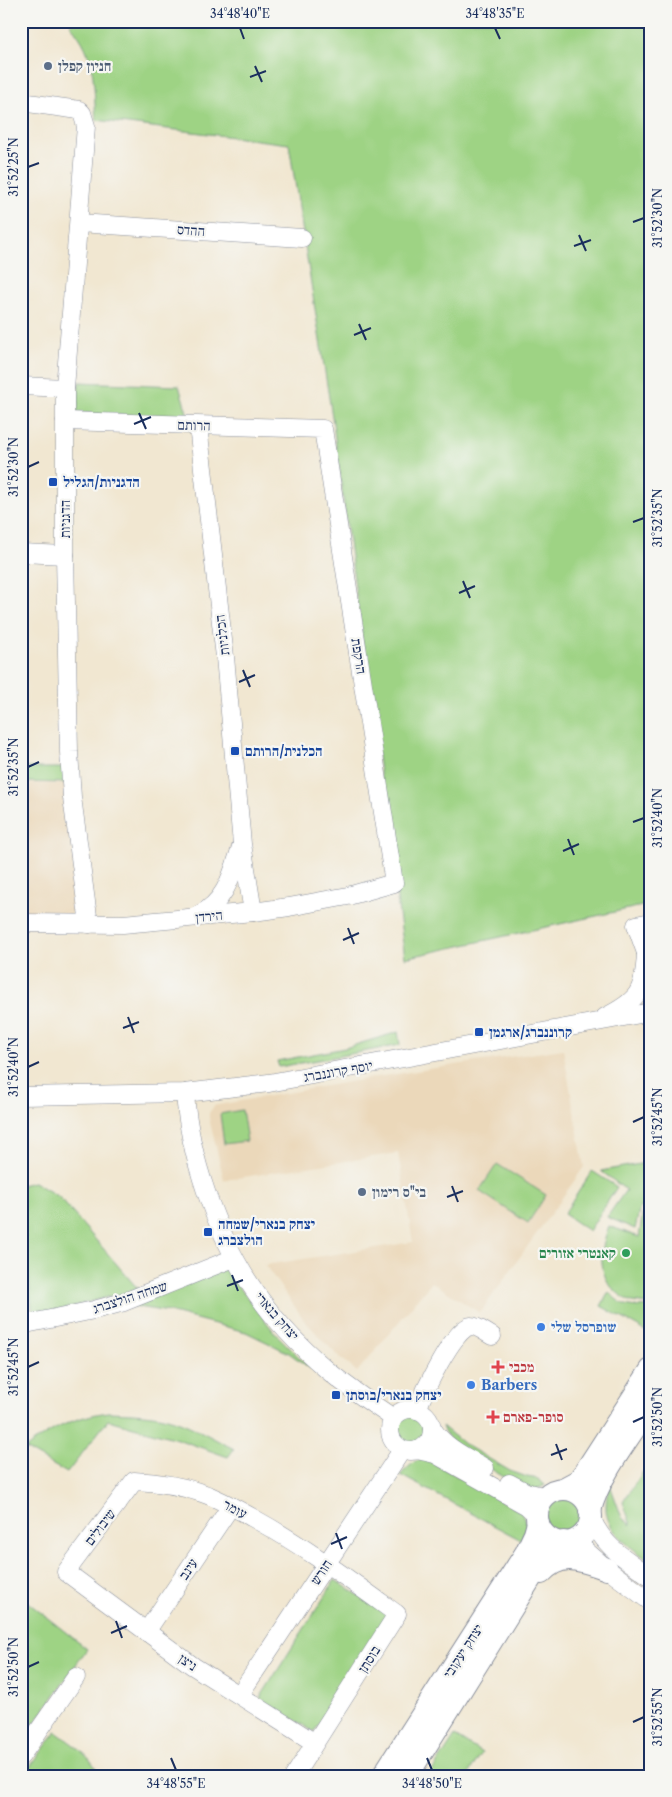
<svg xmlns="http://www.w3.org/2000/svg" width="672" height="1797" viewBox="0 0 672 1797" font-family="'Libre Caslon Text','Frank Ruhl Libre',serif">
<rect width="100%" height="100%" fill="#f6f6f2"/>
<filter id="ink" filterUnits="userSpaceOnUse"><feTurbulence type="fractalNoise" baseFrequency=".02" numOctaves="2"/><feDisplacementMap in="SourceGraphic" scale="10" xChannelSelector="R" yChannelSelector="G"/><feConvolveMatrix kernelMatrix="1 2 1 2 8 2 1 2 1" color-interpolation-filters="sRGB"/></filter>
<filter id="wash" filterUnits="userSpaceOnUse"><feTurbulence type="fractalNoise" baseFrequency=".0096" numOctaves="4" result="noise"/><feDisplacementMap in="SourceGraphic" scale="20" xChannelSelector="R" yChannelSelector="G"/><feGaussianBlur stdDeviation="1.12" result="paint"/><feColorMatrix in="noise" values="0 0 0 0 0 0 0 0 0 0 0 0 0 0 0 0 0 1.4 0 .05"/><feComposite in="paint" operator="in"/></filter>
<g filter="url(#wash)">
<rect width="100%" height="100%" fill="#f1e7d1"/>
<!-- built -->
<g fill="#ebd8ba">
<polygon points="21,783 67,784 81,919 21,917"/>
<polygon points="563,1049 584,1167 480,1313 432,1282 357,1372 334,1352 305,1321 265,1265 413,1242 398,1153 224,1180 209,1118 209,1113 214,1106 218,1105 383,1076"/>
<polygon points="21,1204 34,1324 21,1325"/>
</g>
<!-- green -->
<g fill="#9ed384" stroke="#5c8171">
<path d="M 75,21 L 651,21 L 651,904 L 405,958 L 333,423 L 289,144 L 96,120 C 93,83 97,55 70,25 Z"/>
<polygon points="79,382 179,386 189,419 77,413"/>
<polygon points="21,768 67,768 67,783 21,782"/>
<polygon points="398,1032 400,1045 279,1067 277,1061 345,1048"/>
<polygon points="242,1110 247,1141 224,1144 220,1114"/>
<polygon points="651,1162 651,1207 640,1207 635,1229 607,1217 626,1190 601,1171"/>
<polygon points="497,1164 546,1195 528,1223 479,1191"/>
<polygon points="592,1171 617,1187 589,1231 564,1214"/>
<polygon points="34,1182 59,1197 138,1289 33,1317 21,1209 21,1185"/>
<path d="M 643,1211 L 651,1211 L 651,1303 L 648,1304 C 643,1303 637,1303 632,1302 C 628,1301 623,1297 619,1294 C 596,1277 600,1249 609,1226 L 639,1237 Z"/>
<polygon points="225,1269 275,1333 311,1369 289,1353 246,1332 169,1312 131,1306"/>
<path d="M 609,1292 C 622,1307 631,1308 651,1306 L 651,1334 L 601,1306 Z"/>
<path d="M 109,1412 C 130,1413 153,1413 174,1420 C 195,1427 214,1439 234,1449 L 228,1457 L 177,1439 L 108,1420 L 67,1473 L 25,1449 C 50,1429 77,1416 109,1412 Z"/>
<circle cx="411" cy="1430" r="17"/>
<polygon points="442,1426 464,1444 510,1471 527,1477 538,1479 545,1485 537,1489 520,1487 457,1448 444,1432"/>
<polygon points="424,1458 521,1512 527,1526 521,1540 400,1475 414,1462"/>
<path d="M 651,1460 L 651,1562 C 632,1548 605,1532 606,1506 C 606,1498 608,1490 609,1482 L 622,1518 L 631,1525 L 623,1502 Z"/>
<circle cx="566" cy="1517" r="21"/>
<polygon points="335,1580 389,1615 314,1732 260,1698"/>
<polygon points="21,1597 87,1649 21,1743"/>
<path d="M 56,1732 C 72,1744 93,1756 99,1776 L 23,1776 Z"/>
<polygon points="455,1736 482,1753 467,1776 429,1776"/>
</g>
</g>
<g filter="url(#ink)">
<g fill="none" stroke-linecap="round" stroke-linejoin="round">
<defs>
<g id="minor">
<polyline points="21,102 79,110 82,113 86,126 65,388 65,555 69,752 72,797 89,924"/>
<polyline points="79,223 302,238"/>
<polyline points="21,386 65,388"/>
<polyline points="198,426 225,657 242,844 253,912"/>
<polyline points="21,553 65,555"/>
<path d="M 198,915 C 226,902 232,874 241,847"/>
<polyline points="21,923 123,924 253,912 289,907 348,896 394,883 323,429 65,421"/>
<polyline points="650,964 636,925 651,922"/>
<path d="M 605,1017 C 639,1000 644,991 646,954"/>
<path d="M 185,1093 C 189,1155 216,1232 250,1284 C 270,1315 298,1345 326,1369 C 347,1387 370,1402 393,1418"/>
<polyline points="21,1096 185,1093 269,1083 651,1012"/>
<polyline points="21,1325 94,1310 124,1302 234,1258"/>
<circle cx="411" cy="1430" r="21"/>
<path d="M 417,1410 C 423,1394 454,1327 471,1326 C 478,1326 486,1333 492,1336"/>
<path d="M 432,1428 C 444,1447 466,1457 485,1468"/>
<polyline points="417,1450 435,1454 527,1506 537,1515"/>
<polyline points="509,1483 526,1492 546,1497"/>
<path d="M 591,1517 C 603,1547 626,1559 651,1577"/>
<polyline points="569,1542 585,1550 607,1569 651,1602"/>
<polyline points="146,1632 231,1506"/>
<polyline points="240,1694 402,1450"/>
<polyline points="21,1756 76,1677"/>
<path d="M 294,1776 L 397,1614 C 350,1580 304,1546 253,1518 C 237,1509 220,1499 202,1493 C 179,1485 158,1482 134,1481 L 66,1572 L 193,1666 L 315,1743"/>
</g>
<g id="major">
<polyline points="563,1489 578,1481 585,1472 651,1370"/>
<circle cx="564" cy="1516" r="27"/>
<path d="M 590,1511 C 597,1478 632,1433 651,1404"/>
<path d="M 541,1573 C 562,1550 581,1560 607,1569"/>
<polyline points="383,1776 526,1553 535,1534 538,1523"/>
<polyline points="407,1776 545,1555 550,1550 564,1542"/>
</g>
</defs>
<!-- minor casing -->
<use href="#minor" stroke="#868b98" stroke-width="19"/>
<!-- major casing -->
<use href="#major" stroke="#868b98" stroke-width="24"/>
<!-- minor -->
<use href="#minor" stroke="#fff" stroke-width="18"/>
<!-- major -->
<use href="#major" stroke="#fff" stroke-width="22"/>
</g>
</g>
<!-- ticks -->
<path fill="none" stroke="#1b2f5e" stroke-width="2" d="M 240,28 L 244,39M 495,28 L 500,39M 255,66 L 262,82M 250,77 L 266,71M 28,167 L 39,163M 633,222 L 644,218M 579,235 L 586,251M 574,246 L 591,240M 359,324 L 366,340M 354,335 L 371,328M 139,413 L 146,429M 134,424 L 151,417M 28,467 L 39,462M 633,522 L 644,518M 463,581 L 470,598M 459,593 L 475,586M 243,670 L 250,687M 239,682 L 255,675M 28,767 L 39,762M 633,822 L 644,818M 568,839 L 574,855M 563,851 L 579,844M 348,928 L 354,944M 343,940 L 359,933M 128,1017 L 134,1033M 123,1028 L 139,1022M 28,1067 L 39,1062M 633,1122 L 644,1117M 452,1186 L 458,1202M 447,1197 L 463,1191M 232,1275 L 238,1291M 227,1286 L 243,1280M 28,1367 L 39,1362M 633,1422 L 644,1417M 556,1444 L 562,1460M 551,1455 L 567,1449M 336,1533 L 342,1549M 331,1544 L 347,1537M 116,1621 L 122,1638M 111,1633 L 127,1626M 28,1667 L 39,1662M 633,1722 L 644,1717M 171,1758 L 176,1770M 427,1758 L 432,1770"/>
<!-- markers -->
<g fill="#5c6f8a" stroke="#f6f6f2" stroke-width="2">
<circle cx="48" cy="66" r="5"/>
<circle cx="362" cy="1192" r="5"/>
</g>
<g fill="#1a4fb4" stroke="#f6f6f2" stroke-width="2">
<rect x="48" y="477" width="10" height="10" rx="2.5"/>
<rect x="230" y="746" width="10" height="10" rx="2.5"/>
<rect x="474" y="1027" width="10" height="10" rx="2.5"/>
<rect x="203" y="1227" width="10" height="10" rx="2.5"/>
<rect x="331" y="1390" width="10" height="10" rx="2.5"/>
</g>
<circle fill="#2e9e5b" stroke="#f6f6f2" stroke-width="2" cx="626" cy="1253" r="5"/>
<g fill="#3f7fe0" stroke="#f6f6f2" stroke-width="2">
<circle cx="541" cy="1327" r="5"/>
<circle cx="471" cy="1385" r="5"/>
</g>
<g fill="#e0444e" stroke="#f6f6f2" stroke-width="2">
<path d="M495.5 1359.5h5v5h5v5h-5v5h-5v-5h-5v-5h5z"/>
<path d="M490.5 1409.5h5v5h5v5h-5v5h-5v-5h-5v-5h5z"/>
</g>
<g text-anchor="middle" stroke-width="4.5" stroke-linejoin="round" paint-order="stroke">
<!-- service labels -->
<g font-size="14" font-weight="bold" fill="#4e5e75" stroke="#f6f6f2" text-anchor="start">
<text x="58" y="71">חניון קפלן</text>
<text x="372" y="1197">בי"ס רימון</text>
</g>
<!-- street labels -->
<g font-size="14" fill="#1b2f5e" stroke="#f6f6f2">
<text transform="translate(191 230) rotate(4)" y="5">ההדס</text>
<text transform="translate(194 425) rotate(2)" y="5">הרותם</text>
<text transform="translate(65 519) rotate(-90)" y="5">הדגניות</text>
<text transform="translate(222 635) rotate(-97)" y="5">הכלניות</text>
<text transform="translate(359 656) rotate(81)" y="5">הרקפת</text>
<text transform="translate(209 916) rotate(-6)" y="5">הירדן</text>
<text transform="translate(338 1071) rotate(-10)" y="5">יוסף קרוננברג</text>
<text transform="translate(130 1297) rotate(-18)" y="5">שמחה הולצברג</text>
<text transform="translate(277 1316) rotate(49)" y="5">יצחק בנארי</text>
<text transform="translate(235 1509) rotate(28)" y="5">עומר</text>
<text transform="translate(100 1527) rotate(-53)" y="5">שיבולים</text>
<text transform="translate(188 1569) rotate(-56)" y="5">עינב</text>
<text transform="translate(321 1572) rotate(-56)" y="5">חורש</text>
<text transform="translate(463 1651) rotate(-57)" y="5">יצחק יעקובי</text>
<text transform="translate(369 1659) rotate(-58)" y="5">בוסתן</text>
<text transform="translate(188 1662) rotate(34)" y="5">ניצן</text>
</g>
<!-- transit labels -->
<g font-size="14" font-weight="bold" fill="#164399" stroke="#f6f6f2" text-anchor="start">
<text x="63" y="487">הדגניות/הגליל</text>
<text x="245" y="756">הכלנית/הרותם</text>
<text x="489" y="1037">קרוננברג/ארגמן</text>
<text x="218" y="1229">יצחק בנארי/שמחה<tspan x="218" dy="16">הולצברג</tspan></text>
<text x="346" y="1400">יצחק בנארי/בוסתן</text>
</g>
<!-- leisure labels -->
<g font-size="14" font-weight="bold" fill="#27864d" stroke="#f6f6f2" text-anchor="end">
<text x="616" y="1258">קאנטרי אזורים</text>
</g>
<!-- shop labels -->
<g font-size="14" font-weight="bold" fill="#366cbe" stroke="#f6f6f2" text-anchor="start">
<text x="551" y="1332">שופרסל שלי</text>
<text x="481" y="1390">Barbers</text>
</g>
<!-- health labels -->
<g font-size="14" font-weight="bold" fill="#be3a42" stroke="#f6f6f2" text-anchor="start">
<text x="509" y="1372">מכבי</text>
<text x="503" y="1422">סופר-פארם</text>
</g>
</g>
<!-- margin -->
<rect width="672" height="1797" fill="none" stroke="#f6f6f2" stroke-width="55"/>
<rect x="28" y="28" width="616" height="1742" fill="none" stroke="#1b2f5e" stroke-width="2"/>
<g font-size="12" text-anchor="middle" fill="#1b2f5e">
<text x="240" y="18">34°48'40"E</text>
<text x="495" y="18">34°48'35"E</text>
<text transform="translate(14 167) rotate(-90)" y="4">31°52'25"N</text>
<text transform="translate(658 218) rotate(-90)" y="4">31°52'30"N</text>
<text transform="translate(14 467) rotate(-90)" y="4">31°52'30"N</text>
<text transform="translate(658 518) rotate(-90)" y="4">31°52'35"N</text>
<text transform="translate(14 767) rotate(-90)" y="4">31°52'35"N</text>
<text transform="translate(658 818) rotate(-90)" y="4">31°52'40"N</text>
<text transform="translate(14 1067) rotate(-90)" y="4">31°52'40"N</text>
<text transform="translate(658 1117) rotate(-90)" y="4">31°52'45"N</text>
<text transform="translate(14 1367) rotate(-90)" y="4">31°52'45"N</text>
<text transform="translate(658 1417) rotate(-90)" y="4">31°52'50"N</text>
<text transform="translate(14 1667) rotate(-90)" y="4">31°52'50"N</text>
<text transform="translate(658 1717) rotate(-90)" y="4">31°52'55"N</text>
<text x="176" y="1788">34°48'55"E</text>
<text x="432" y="1788">34°48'50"E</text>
</g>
</svg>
